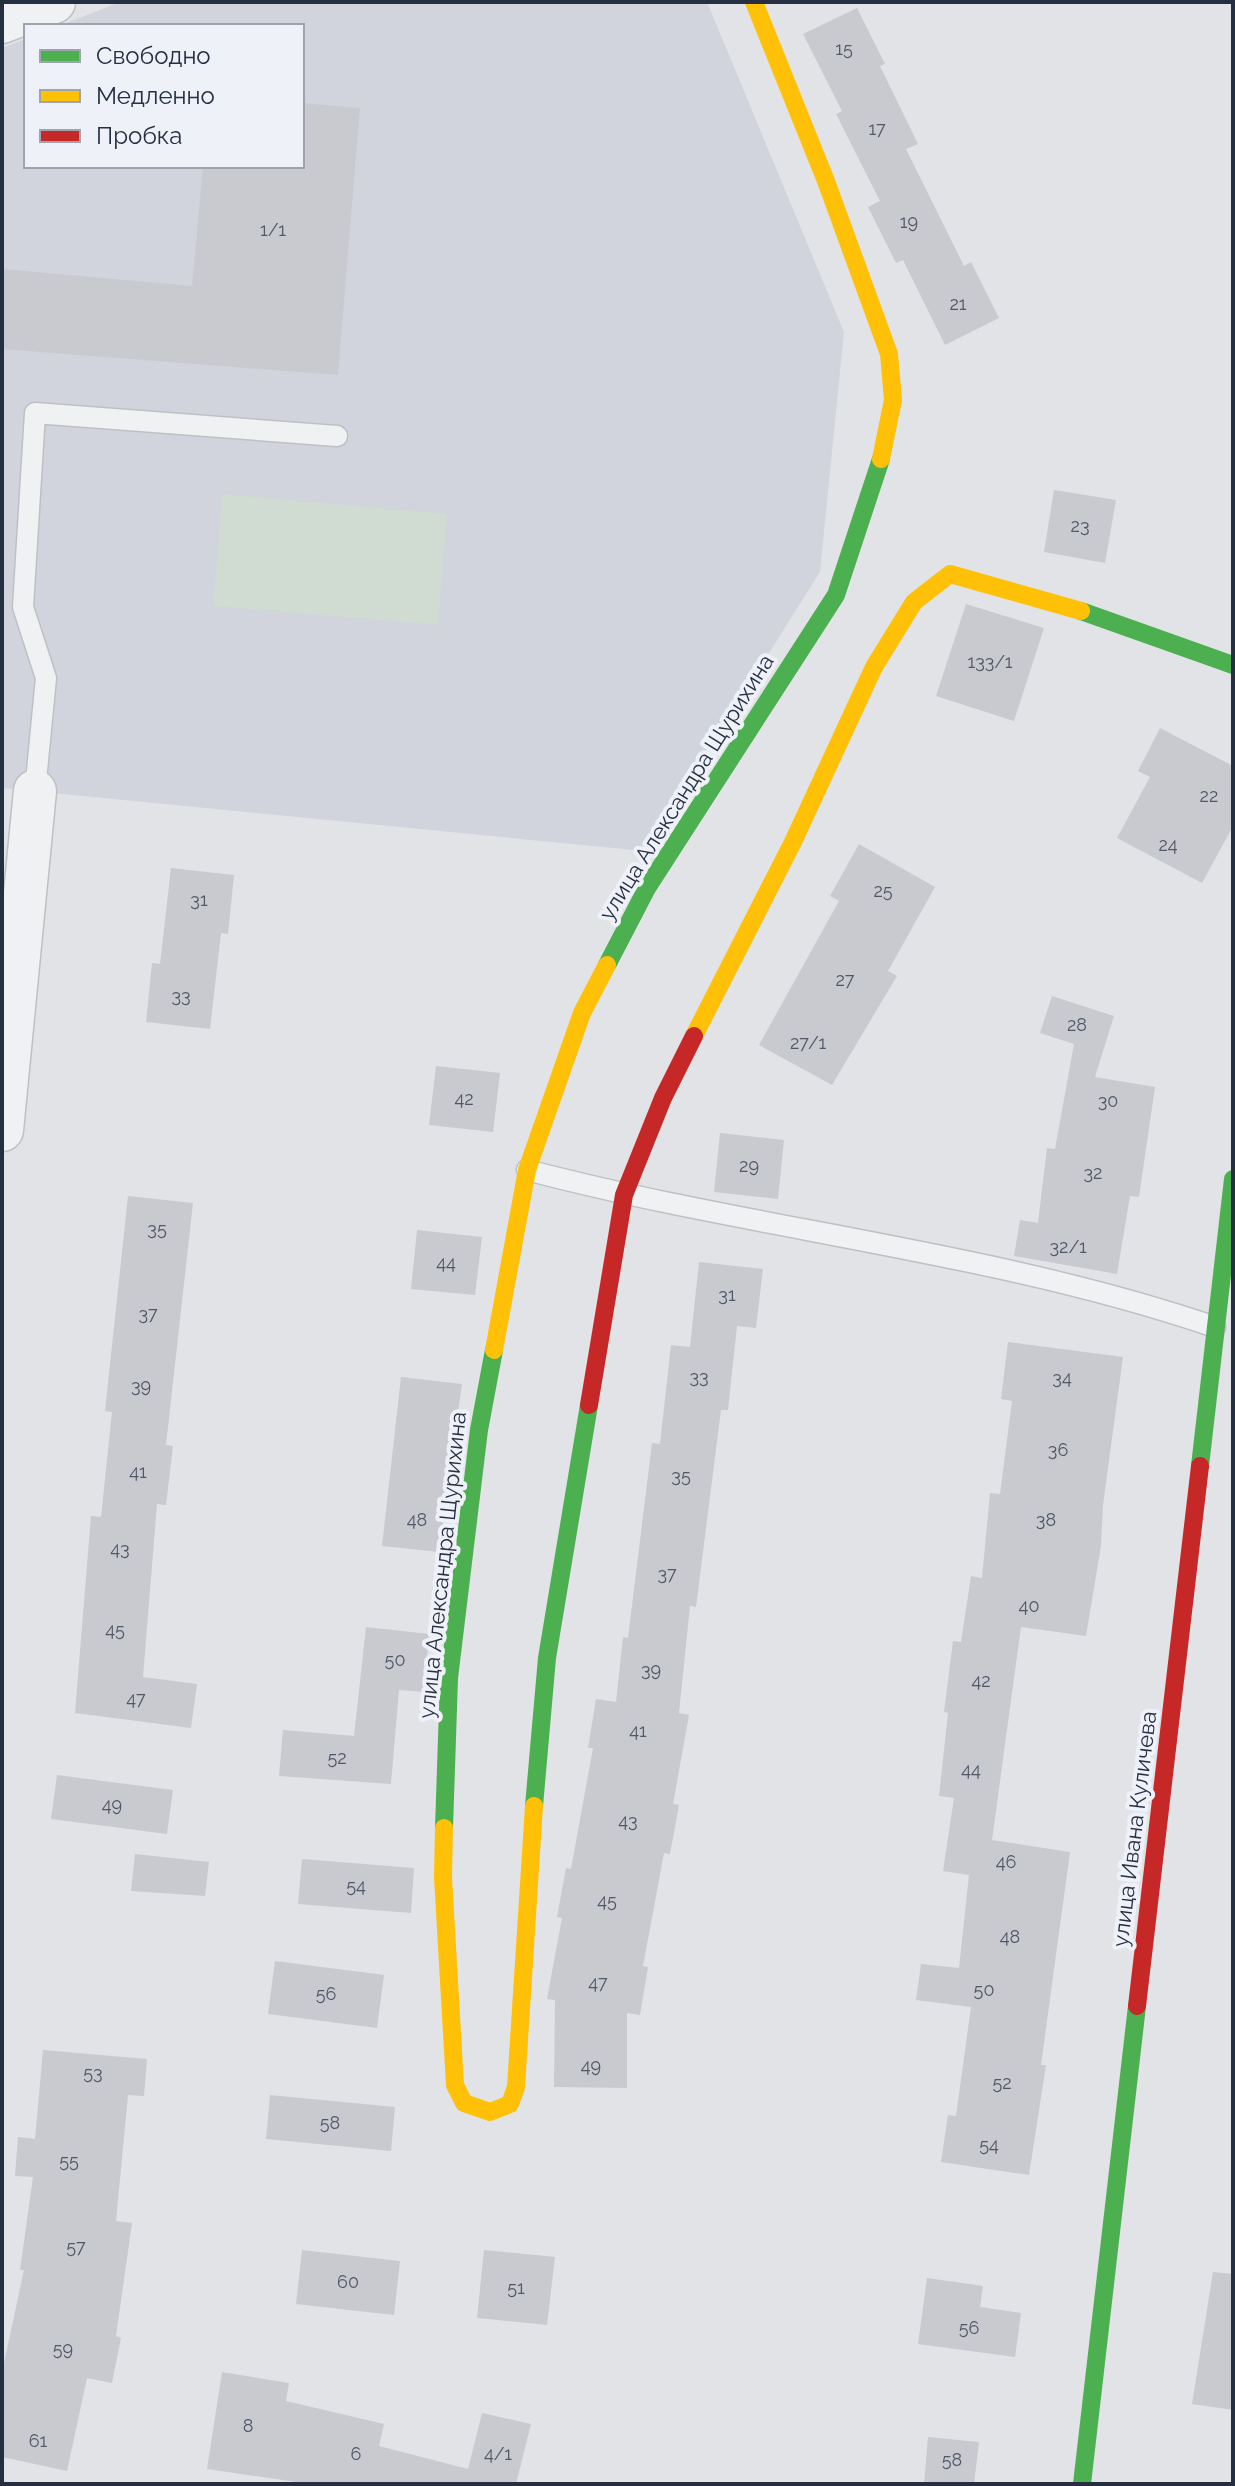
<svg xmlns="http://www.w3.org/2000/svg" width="1235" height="2486" viewBox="0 0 1235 2486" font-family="Raleway,sans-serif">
<rect width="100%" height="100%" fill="#e1e3e6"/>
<!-- built -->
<polygon fill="#d1d4dc" points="120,2 707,2 844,332 820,572 644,851 2,788 2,48 26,39 26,166 302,166 302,26 59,26"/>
<!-- green -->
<polygon fill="#d0dbd1" points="222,494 447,514 438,625 213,606"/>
<!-- building -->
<g fill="#c8cacf">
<polygon points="857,8 885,64 880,66 918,144 906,149 964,266 971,262 999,318 945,345 903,260 896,263 868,207 880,201 836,114 842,111 803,34"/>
<polygon points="302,103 360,108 338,375 2,349 2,269 192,286 203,166 302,166"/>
<polygon points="1054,490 1116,500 1105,563 1044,552"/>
<polygon points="966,604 1044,628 1014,721 936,696"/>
<polygon points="1160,728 1233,766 1233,826 1202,883 1117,838 1150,777 1138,771"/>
<polygon points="859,844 935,887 888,971 897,976 832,1085 759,1045 839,901 830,896"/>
<polygon points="171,868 234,875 228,934 221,933 210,1029 146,1022 152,963 160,964"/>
<polygon points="1052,996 1114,1016 1095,1077 1155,1087 1139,1197 1130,1196 1117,1274 1014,1256 1020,1220 1038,1223 1047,1148 1055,1149 1074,1044 1040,1033"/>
<polygon points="436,1066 500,1073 493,1132 429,1125"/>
<polygon points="720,1133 784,1140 778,1199 714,1192"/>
<polygon points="128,1196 193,1203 166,1445 173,1446 166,1505 157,1504 143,1677 197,1684 191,1728 75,1713 91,1516 101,1517 112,1412 105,1411"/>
<polygon points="417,1230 482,1237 475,1295 411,1289"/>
<polygon points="699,1262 763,1269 756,1328 737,1326 728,1410 721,1410 696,1607 690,1606 679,1713 689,1715 673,1804 679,1805 670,1854 664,1853 643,1966 648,1967 640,2015 627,2013 627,2088 554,2087 555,2000 547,1999 562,1918 557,1917 566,1868 571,1869 593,1748 588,1748 596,1699 616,1702 623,1637 628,1638 652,1443 660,1444 671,1345 690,1347"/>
<polygon points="1008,1342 1123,1357 1103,1505 1101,1546 1086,1636 1021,1627 992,1840 1070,1852 1041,2065 1046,2065 1029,2175 941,2162 948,2115 956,2116 971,2007 916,2000 921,1964 959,1968 969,1875 943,1871 954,1798 939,1796 948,1713 944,1712 953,1641 961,1642 971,1576 982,1578 990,1493 1000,1494 1012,1401 1001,1399"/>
<polygon points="401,1377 462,1384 439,1552 382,1546"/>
<polygon points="366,1627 429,1634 424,1692 399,1690 391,1784 279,1776 283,1730 354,1736"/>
<polygon points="57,1775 173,1790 167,1834 51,1819"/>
<polygon points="135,1854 209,1862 205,1896 131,1891"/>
<polygon points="302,1859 414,1868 411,1913 298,1904"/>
<polygon points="275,1961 384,1975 377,2028 268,2014"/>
<polygon points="43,2050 147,2059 144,2096 128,2095 116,2221 132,2223 116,2336 121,2338 112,2383 87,2378 67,2471 2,2457 2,2372 24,2270 20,2270 33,2177 15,2176 18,2137 35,2139"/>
<polygon points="270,2095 395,2107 391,2151 266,2139"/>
<polygon points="302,2250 400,2261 394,2315 296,2304"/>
<polygon points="484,2250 555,2257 547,2325 477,2318"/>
<polygon points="1213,2272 1233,2274 1233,2410 1192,2404"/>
<polygon points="927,2278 983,2286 980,2307 1021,2313 1015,2357 918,2344"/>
<polygon points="222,2372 289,2383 286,2401 384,2424 379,2446 468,2469 482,2413 531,2424 516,2484 310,2484 207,2469"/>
<polygon points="928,2437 979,2442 974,2484 924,2484"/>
</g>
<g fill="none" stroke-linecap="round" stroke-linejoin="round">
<defs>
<g id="lane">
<polyline points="35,791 46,678 23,607 35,413 337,436"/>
<path d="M 527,1170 C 755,1230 992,1251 1215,1327"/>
</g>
<g id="street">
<polyline points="2,22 54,2"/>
<polyline points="2,1130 35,791"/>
</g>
</defs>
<!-- lane casing -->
<use href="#lane" stroke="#bec0c4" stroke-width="23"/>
<!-- street casing -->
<use href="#street" stroke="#bec0c4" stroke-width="45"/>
<!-- lane -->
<use href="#lane" stroke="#f0f1f3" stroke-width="20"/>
<!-- street -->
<use href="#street" stroke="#f0f1f3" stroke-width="42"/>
<!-- fast -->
<g stroke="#4caf50" stroke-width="18">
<polyline points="1081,611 1233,665"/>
<polyline points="607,965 647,888 836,595 881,459"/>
<polyline points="1200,1466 1233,1179"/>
<polyline points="534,1806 547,1658 589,1405"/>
<polyline points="444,1828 449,1678 479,1430 494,1350"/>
<polyline points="1082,2484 1137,2006"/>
</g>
<!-- slow -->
<g stroke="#ffc107" stroke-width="18">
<polyline points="754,2 826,181 889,354 893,400 881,459"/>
<polyline points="694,1036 793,842 874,667 914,602 950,574 1081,611"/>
<polyline points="494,1350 527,1170 582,1013 607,965"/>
<polyline points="444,1828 443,1877 455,2085 464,2103 490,2112 510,2104 516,2087 534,1806"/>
</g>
<!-- jam -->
<g stroke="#c62828" stroke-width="18">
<polyline points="589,1405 624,1195 663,1098 694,1036"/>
<polyline points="1137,2006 1200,1466"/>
</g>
</g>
<g text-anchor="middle" stroke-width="8" stroke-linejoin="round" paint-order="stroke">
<!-- number labels -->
<g font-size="18" fill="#505767">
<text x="844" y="55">15</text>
<text x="877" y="135">17</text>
<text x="909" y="228">19</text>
<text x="273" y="236">1/1</text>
<text x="958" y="310">21</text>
<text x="1080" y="532">23</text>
<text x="990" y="668">133/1</text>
<text x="1209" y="802">22</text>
<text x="1168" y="851">24</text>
<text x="883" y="897">25</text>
<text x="199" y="906">31</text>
<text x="845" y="986">27</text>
<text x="181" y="1002">33</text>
<text x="1077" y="1031">28</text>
<text x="808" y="1049">27/1</text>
<text x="464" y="1105">42</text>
<text x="1108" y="1107">30</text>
<text x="749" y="1172">29</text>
<text x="1093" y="1179">32</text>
<text x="157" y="1235">35</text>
<text x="1068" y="1253">32/1</text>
<text x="446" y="1269">44</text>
<text x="727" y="1301">31</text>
<text x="148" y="1320">37</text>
<text x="699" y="1383">33</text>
<text x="1062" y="1384">34</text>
<text x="141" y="1392">39</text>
<text x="1058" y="1456">36</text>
<text x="138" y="1478">41</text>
<text x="681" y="1482">35</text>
<text x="417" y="1526">48</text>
<text x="1046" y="1526">38</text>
<text x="120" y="1555">43</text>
<text x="667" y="1580">37</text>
<text x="1029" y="1612">40</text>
<text x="115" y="1636">45</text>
<text x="395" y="1666">50</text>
<text x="651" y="1676">39</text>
<text x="981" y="1687">42</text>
<text x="136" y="1705">47</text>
<text x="638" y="1737">41</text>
<text x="337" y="1764">52</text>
<text x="971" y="1776">44</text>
<text x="112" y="1811">49</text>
<text x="628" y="1827">43</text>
<text x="1006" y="1868">46</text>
<text x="356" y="1892">54</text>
<text x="607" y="1907">45</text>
<text x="1010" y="1943">48</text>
<text x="598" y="1989">47</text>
<text x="984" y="1996">50</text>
<text x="326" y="2000">56</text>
<text x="591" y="2072">49</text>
<text x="93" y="2079">53</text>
<text x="1002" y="2089">52</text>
<text x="330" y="2129">58</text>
<text x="989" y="2151">54</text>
<text x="69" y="2167">55</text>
<text x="76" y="2253">57</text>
<text x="348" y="2288">60</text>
<text x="516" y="2294">51</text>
<text x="969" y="2334">56</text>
<text x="63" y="2355">59</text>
<text x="248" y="2432">8</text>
<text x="38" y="2447">61</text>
<text x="356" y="2460">6</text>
<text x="498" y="2460">4/1</text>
<text x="952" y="2466">58</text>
</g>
<!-- street labels -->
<g font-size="22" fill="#262e42" stroke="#eef1f7">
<text transform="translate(686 787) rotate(-58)" y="8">улица Александра Щурихина</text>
<text transform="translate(442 1565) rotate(-84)" y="8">улица Александра Щурихина</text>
<text transform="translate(1134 1829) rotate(-83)" y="8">улица Ивана Куличева</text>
</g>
</g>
<!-- border -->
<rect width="1235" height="2486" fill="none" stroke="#262e42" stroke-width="8"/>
<!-- legend -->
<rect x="24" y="24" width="280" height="144" fill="#eef1f7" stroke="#9ea3af" stroke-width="2"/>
<rect x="40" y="50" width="40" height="12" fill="#4caf50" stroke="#9ea3af" stroke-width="2"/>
<text x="96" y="64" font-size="24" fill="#262e42">Свободно</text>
<rect x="40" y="90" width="40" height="12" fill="#ffc107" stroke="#9ea3af" stroke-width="2"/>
<text x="96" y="104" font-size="24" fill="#262e42">Медленно</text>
<rect x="40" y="130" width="40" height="12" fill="#c62828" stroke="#9ea3af" stroke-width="2"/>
<text x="96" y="144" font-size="24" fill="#262e42">Пробка</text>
</svg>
